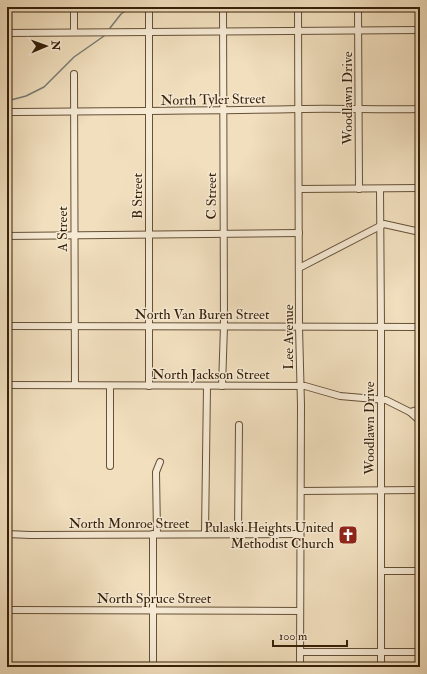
<svg xmlns="http://www.w3.org/2000/svg" width="427" height="674" viewBox="0 0 427 674" font-family="'IM FELL Double Pica',serif">
<rect width="100%" height="100%" fill="#f1dfbe"/>
<filter id="stains"><feTurbulence type="fractalNoise" baseFrequency=".005" numOctaves="4"/><feColorMatrix values="0 0 0 0 .2 0 0 0 0 .09 0 0 0 0 .02 0 0 0 .5 -.17"/></filter>
<radialGradient id="worn" r=".72"><stop offset=".6" stop-color="#630" stop-opacity="0"/><stop offset="1" stop-color="#630" stop-opacity=".3"/></radialGradient>
<g fill="none" stroke-linecap="round" stroke-linejoin="round">
<!-- stream -->
<g stroke="#777c75" stroke-width="1.5">
<polyline points="110,28 121,14 131,7"/>
<polyline points="7,101 26,96 44,87 74,57 104,36"/>
</g>
<defs>
<g id="minor">
<polyline points="74,7 74,32"/>
<polyline points="149,7 149,386"/>
<polyline points="298,7 299,327 301,405 300,667"/>
<polyline points="358,7 359,189"/>
<polyline points="7,33 420,30"/>
<polyline points="74,74 75,385"/>
<path d="M 7,112 C 104,111 201,111 299,109 C 339,108 380,110 420,109"/>
<polyline points="299,189 420,188"/>
<polyline points="380,189 381,327 381,667"/>
<polyline points="7,236 299,233"/>
<polyline points="299,268 384,224 420,232"/>
<polyline points="7,326 420,327"/>
<polyline points="7,385 305,386 340,396 386,400 410,412 420,421"/>
<polyline points="222,386 224,326 223,7"/>
<polyline points="410,412 420,409"/>
<polyline points="110,466 110,386"/>
<polyline points="301,491 420,490"/>
<polyline points="7,534 30,535 300,534"/>
<polyline points="157,534 156,472 160,462"/>
<polyline points="205,534 207,386"/>
<polyline points="238,535 239,425"/>
<polyline points="381,571 420,571"/>
<polyline points="7,610 300,611"/>
<polyline points="300,652 420,652"/>
<polyline points="153,667 153,534"/>
</g>
</defs>
<!-- minor casing -->
<use href="#minor" stroke="#665036" stroke-width="8"/>
<!-- minor -->
<use href="#minor" stroke="#f6ead5" stroke-width="6"/>
</g>
<!-- icons -->
<defs>
<symbol id="church-square" viewBox="-11 -11 22 22"><rect x="-9" y="-9" width="18" height="18" rx="4" fill="#8f2418" stroke="#f6ead5"/><path d="M-1.2-6h2.4v3.5h3.3v2.4h-3.3V6h-2.4V-.1h-3.3v-2.4h3.3Z" fill="#fff"/></symbol>
</defs>
<g fill-rule="evenodd">
<use href="#church-square" x="337" y="524" width="22" height="22"/>
</g>
<g text-anchor="middle" stroke-width="3" stroke-linejoin="round" paint-order="stroke">
<!-- street labels -->
<g font-size="14" fill="#372009" stroke="#f6ead5">
<text transform="translate(347 98) rotate(-90)" y="5">Woodlawn Drive</text>
<text transform="translate(213 99) rotate(-1)" y="5">North Tyler Street</text>
<text transform="translate(137 196) rotate(-90)" y="5">B Street</text>
<text transform="translate(211 196) rotate(-90)" y="5">C Street</text>
<text transform="translate(62 229) rotate(-90)" y="5">A Street</text>
<text x="202" y="319">North Van Buren Street</text>
<text transform="translate(288 337) rotate(-90)" y="5">Lee Avenue</text>
<text x="211" y="379">North Jackson Street</text>
<text transform="translate(369 428) rotate(-90)" y="5">Woodlawn Drive</text>
<text x="129" y="528">North Monroe Street</text>
<text x="154" y="603">North Spruce Street</text>
</g>
<!-- poi labels -->
<g font-size="14" fill="#372009" stroke="#f6ead5" text-anchor="end">
<text x="334" y="532">Pulaski Heights United<tspan x="334" dy="16">Methodist Church</tspan></text>
</g>
</g>
<!-- margin -->
<rect width="427" height="674" fill="none" stroke="#f1dfbe" stroke-width="24"/>
<rect x="8" y="8" width="411" height="658" fill="none" stroke="#372009" stroke-width="2"/>
<rect x="12" y="12" width="403" height="650" fill="none" stroke="#372009"/>
<!-- north arrow -->
<g transform="translate(46 46) rotate(88)" stroke="#f6ead5" stroke-width="3" paint-order="stroke">
<path d="M0-3L7 15L0 10L-7 15Z" fill="#372009"/>
<text y="-6" font-size="11" font-weight="bold" text-anchor="middle" fill="#372009">N</text>
</g>
<!-- scale -->
<path d="M273 640v6h74v-6" fill="none" stroke="#372009" stroke-width="2"/>
<text x="279" y="640" font-size="12" fill="#372009" stroke="#f6ead5" stroke-width="3" paint-order="stroke">100 m</text>
<rect width="100%" height="100%" filter="url(#stains)"/>
<rect width="100%" height="100%" fill="url(#worn)"/>
</svg>
